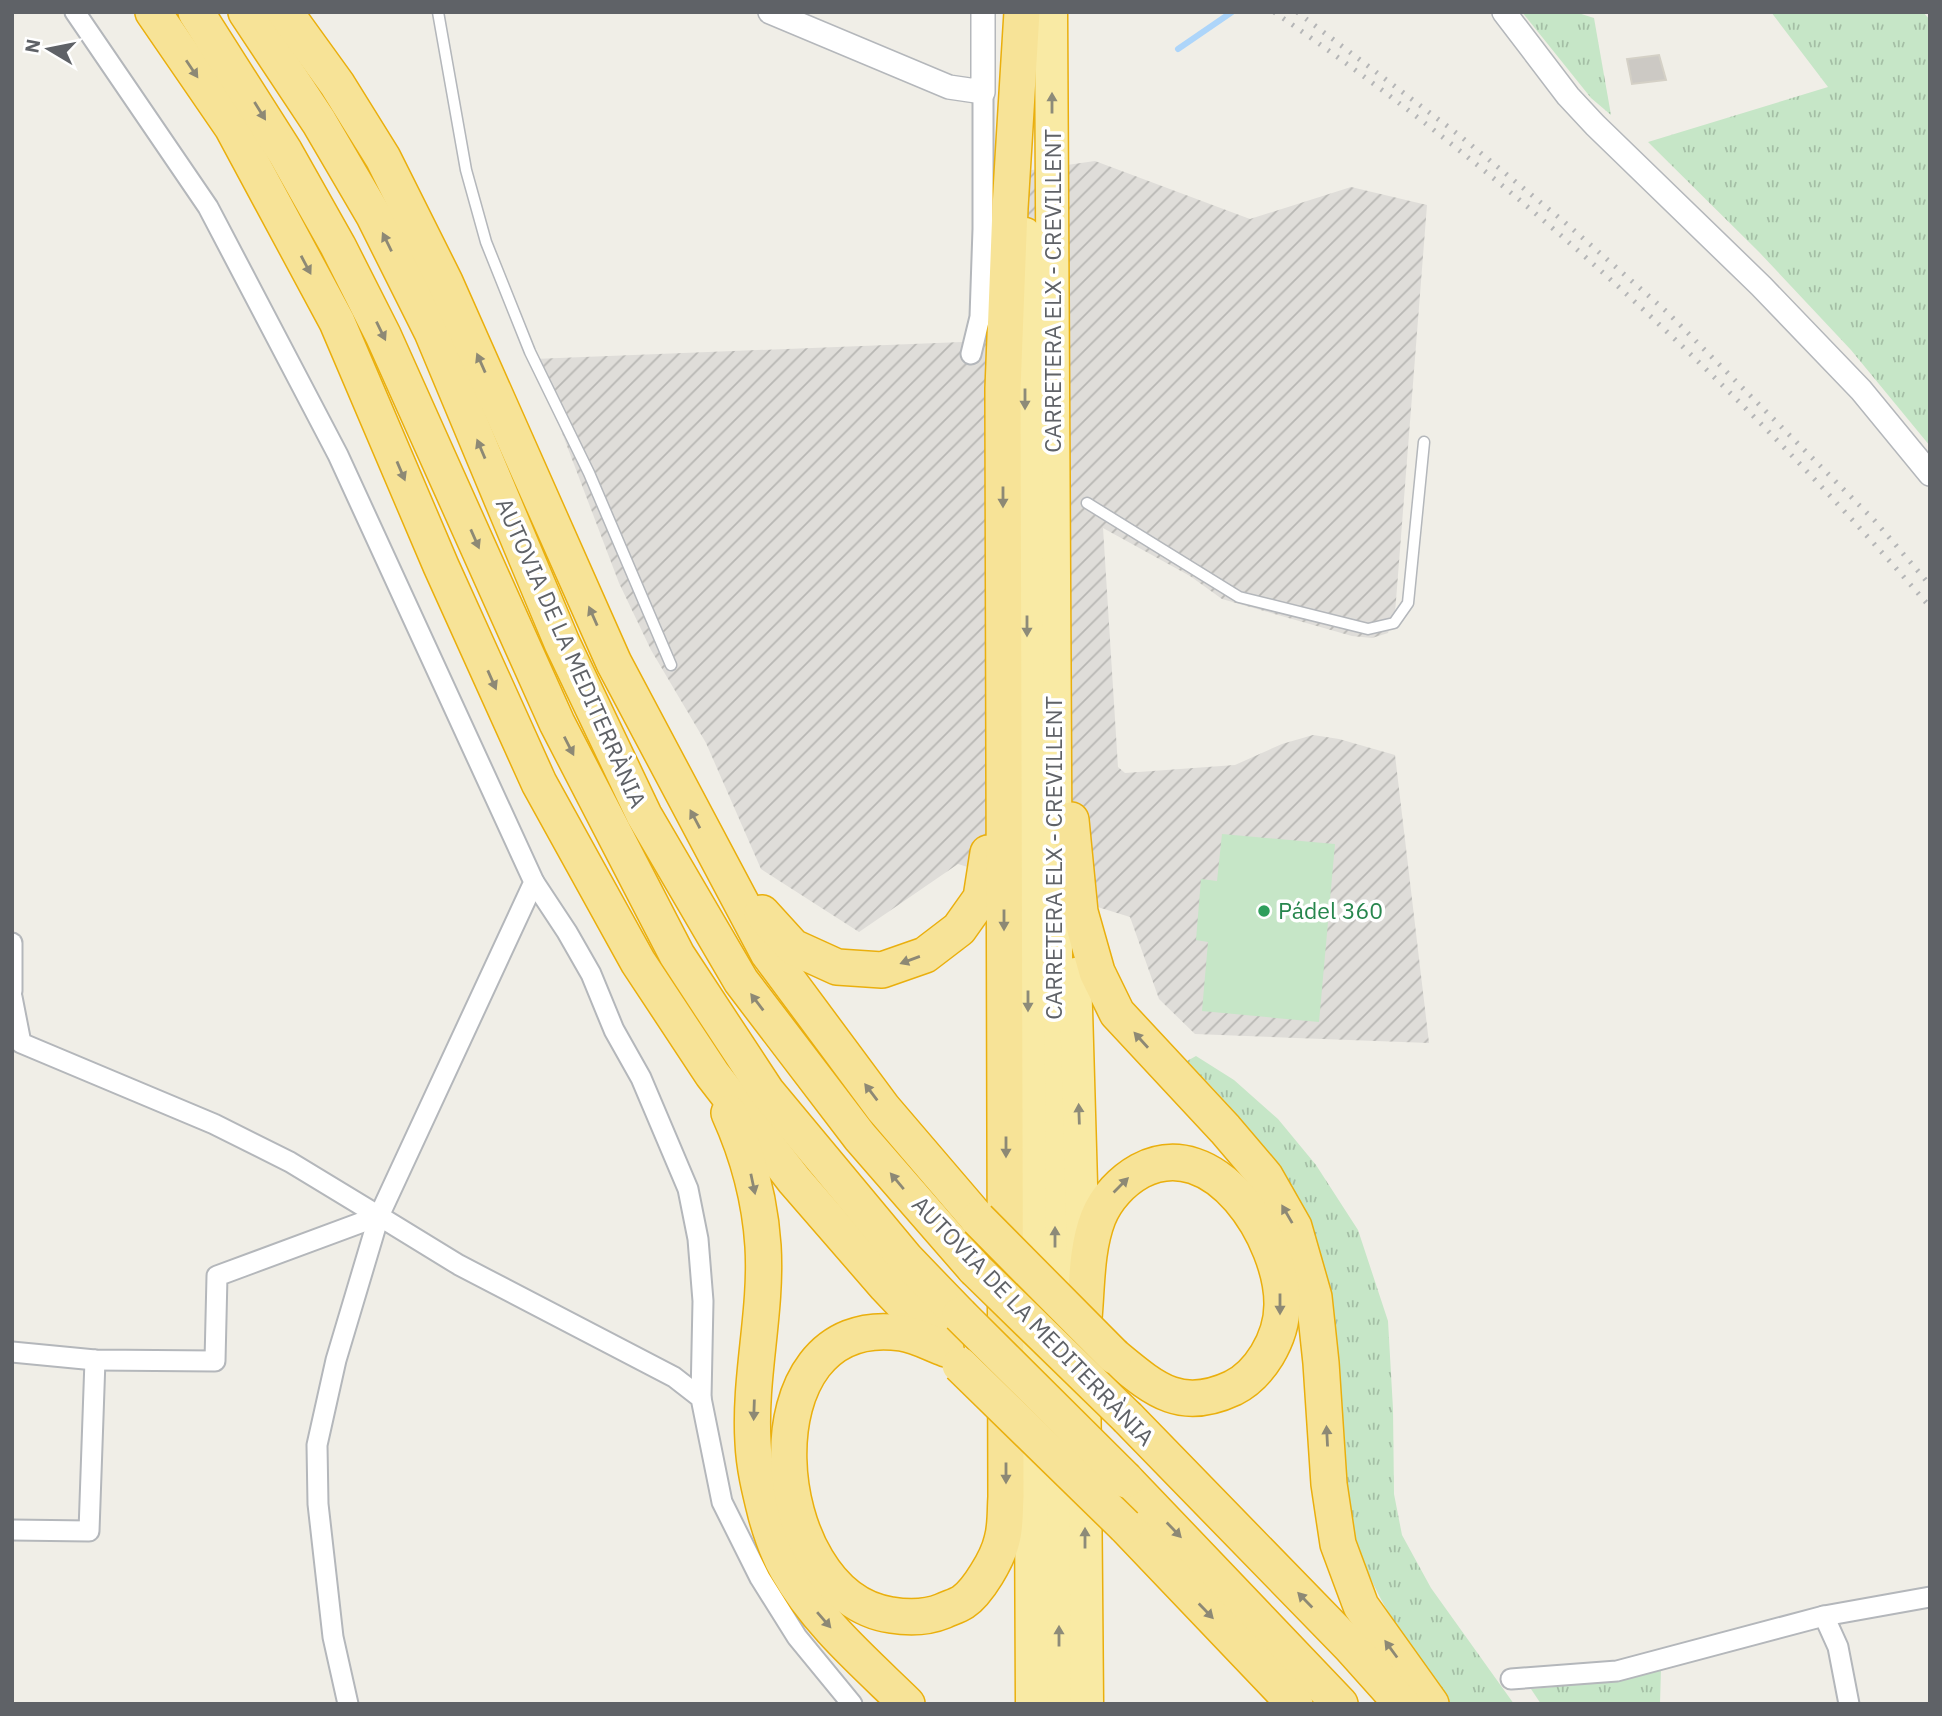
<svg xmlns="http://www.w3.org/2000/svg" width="1942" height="1716" viewBox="0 0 1942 1716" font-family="'IBM Plex Sans',sans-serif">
<defs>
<pattern id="industrial-furrows" width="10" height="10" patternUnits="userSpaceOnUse" patternTransform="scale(1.75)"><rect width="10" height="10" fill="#dfddd9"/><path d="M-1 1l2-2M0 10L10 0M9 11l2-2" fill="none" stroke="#b8b7b4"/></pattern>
<pattern id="grass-tufts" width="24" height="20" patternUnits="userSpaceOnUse" patternTransform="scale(1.75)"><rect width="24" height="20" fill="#c6e6c7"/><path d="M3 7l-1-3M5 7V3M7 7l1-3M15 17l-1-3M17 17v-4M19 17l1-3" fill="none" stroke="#a4bea5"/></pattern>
</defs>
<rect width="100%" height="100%" fill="#f0eee7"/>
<!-- industrial -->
<polygon fill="url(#industrial-furrows)" points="1095,161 1250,219 1351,187 1427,205 1395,613 1388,633 1372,638 1352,636 1222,599 1190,576 1103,528 1118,767 1125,773 1235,765 1282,744 1313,735 1339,739 1395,755 1429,1043 1195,1034 1159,999 1130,917 958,864 859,932 761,869 706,743 651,650 619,583 534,359 987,341 997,175"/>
<!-- grass -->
<g fill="url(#grass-tufts)">
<polygon points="1522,12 1575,12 1594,18 1611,115 1591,98"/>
<polygon points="1771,12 1923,12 1930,20 1930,446 1851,350 1759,252 1648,142 1828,87"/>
<path d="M 1196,1056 L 1234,1080 L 1278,1119 L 1316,1165 L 1358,1230 L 1388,1321 L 1393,1409 L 1394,1494 L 1402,1535 L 1431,1588 L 1514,1704 L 1451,1704 C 1410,1648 1368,1593 1352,1524 C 1341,1478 1342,1428 1340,1382 C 1337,1339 1331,1297 1319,1256 C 1315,1243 1313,1228 1307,1216 C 1278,1155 1233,1109 1187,1061 Z"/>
<polygon points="1661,1668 1660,1704 1541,1704 1531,1689 1608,1682"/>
</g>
<!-- park -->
<polygon fill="#c6e6c7" points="1222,834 1335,844 1319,1022 1202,1011 1208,942 1196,940 1201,879 1217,881"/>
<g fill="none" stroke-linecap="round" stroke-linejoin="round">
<!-- stream -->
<polyline stroke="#add5fa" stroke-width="6" points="1178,49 1232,12"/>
</g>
<!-- building -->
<polygon fill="#ccc9c4" stroke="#d4d0c6" stroke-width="2" points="1659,55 1666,80 1632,84 1627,59"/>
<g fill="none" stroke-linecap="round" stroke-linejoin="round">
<defs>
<g id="service">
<polyline points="438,12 466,170 486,242 530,352 589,473 671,665"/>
<polyline points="1087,503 1239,597 1368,629 1394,623 1408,603 1424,442"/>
</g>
<g id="minor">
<polyline points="971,354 980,317 983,229 983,92"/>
<polyline points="534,882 567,932 591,974 614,1030 641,1078 688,1189 698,1239 703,1301 701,1398"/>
<polyline points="12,943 12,991"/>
<polyline points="12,997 21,1043 214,1124 290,1162 379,1216 534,882 338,455 208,207 75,12"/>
<polyline points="379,1216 459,1265 674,1377 701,1398 722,1502 760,1578 797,1637 852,1704"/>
<polyline points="12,1352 95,1360 215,1361 217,1276 379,1216"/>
<polyline points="12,1530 89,1531 95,1360"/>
<polyline points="1824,1616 1838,1647 1849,1704"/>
<polyline points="1511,1679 1617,1671 1824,1616 1930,1597"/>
<polyline points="348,1704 333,1637 318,1504 317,1445 336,1360 379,1216"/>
</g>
<g id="tertiary">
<polyline points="770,12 949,87 983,92 983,12"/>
<polyline points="1504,12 1568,96 1595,125 1761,286 1861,390 1930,474"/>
</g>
<g id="trunk">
<path d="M 1051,12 C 1056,576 1055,1140 1060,1704"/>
<polyline points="1025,234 1032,1704"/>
<polyline points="1075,974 1083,1254"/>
<polyline points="1084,1359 1087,1704"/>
</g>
<g id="motorway">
<polyline points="153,12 232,127 337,322 441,566 539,783 638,962 712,1074 794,1180 886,1286 939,1342"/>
<polyline points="196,12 285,152 338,246 383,335 557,723 677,955 767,1092 906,1259 960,1315"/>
<polyline points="246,12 319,122 374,216 432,332 562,643 644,815 741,981 860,1137 975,1269"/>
<polyline points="285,12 337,84 383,158 445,282 614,663 768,953 883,1108 978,1219"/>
<polyline points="1071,820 1080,912 1097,972 1117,1013 1225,1129 1265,1176 1294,1227 1314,1297 1321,1363 1329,1484 1338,1544 1361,1606 1431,1704"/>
<polyline points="762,913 793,947 837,967 882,970 925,955 959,929 981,898 988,853"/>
<path d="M 729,1113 C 748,1155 760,1200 763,1246 C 767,1312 749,1377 753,1442 C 754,1467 760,1491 766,1515 C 771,1533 778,1553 787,1569 C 817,1622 864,1662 907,1704"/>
<path d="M 1084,1318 C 1087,1285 1086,1249 1098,1218 C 1106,1198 1122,1181 1140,1171 C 1215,1131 1283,1240 1282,1305 C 1282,1323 1276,1340 1267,1355 C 1259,1368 1247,1381 1233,1388 C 1180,1413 1154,1389 1114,1356"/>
<path d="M 946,1349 C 932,1344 916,1335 901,1333 C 742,1310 764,1597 891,1615 C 909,1618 926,1618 943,1611 C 949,1608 957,1606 963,1602 C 978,1592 998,1558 1002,1540 C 1006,1527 1005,1511 1006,1497 L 1003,389 L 1010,208 L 1022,12"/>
<polyline points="1128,1418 1351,1647 1402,1704"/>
<polyline points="1126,1480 1340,1704"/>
<polyline points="1125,1526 1295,1704"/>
</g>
</defs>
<!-- service casing -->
<use href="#service" stroke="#b4b7bb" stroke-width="13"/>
<!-- minor casing -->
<use href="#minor" stroke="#b4b7bb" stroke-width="23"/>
<!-- tertiary casing -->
<use href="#tertiary" stroke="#b4b7bb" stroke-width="26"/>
<!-- trunk casing -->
<use href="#trunk" stroke="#eaaf0d" stroke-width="35"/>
<!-- motorway casing -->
<use href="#motorway" stroke="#eaaf0d" stroke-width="38"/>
<!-- service -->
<use href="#service" stroke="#fff" stroke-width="10"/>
<!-- minor -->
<use href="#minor" stroke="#fff" stroke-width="19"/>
<!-- tertiary -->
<use href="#tertiary" stroke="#fff" stroke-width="23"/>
<!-- trunk -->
<use href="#trunk" stroke="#f9eaa4" stroke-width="32"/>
<!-- motorway -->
<use href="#motorway" stroke="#f7e397" stroke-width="35"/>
<!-- rail -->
<g stroke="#b5b6b7" stroke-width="5" stroke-dasharray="2 9" stroke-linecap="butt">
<path d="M 1274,12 C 1517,180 1736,383 1930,607"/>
<polyline points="1297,12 1459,135 1568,225 1667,312 1875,521 1930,585"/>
</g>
<defs>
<g id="motorway-bridge">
<polyline points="978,1219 1114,1356"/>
<polyline points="975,1269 1128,1418"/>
<polyline points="960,1315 1126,1480"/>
<polyline points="960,1365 1125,1526"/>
</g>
</defs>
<!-- motorway-bridge casing -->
<use href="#motorway-bridge" stroke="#eaaf0d" stroke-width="38" stroke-linecap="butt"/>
<!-- motorway-bridge -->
<use href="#motorway-bridge" stroke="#f7e397" stroke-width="35"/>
</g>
<!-- one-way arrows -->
<defs><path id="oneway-solid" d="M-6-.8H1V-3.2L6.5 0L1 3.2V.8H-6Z" transform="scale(1.75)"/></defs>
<g fill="#8d8975">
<use href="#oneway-solid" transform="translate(192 69) rotate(56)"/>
<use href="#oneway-solid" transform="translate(260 111) rotate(58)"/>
<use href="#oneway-solid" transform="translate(387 242) rotate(-116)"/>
<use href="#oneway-solid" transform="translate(306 265) rotate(62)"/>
<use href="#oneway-solid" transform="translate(381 331) rotate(64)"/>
<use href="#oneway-solid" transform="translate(481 363) rotate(-114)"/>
<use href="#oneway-solid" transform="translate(481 449) rotate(-113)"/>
<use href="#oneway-solid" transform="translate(401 471) rotate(67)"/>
<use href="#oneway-solid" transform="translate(1003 497) rotate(90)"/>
<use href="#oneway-solid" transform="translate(475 539) rotate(66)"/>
<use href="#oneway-solid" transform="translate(593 616) rotate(-114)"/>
<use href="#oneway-solid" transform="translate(492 680) rotate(66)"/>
<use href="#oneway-solid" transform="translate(569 746) rotate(63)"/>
<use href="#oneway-solid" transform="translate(695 819) rotate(-118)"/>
<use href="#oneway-solid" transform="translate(1004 920) rotate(90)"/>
<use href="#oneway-solid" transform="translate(910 960) rotate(160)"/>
<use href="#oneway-solid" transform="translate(757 1002) rotate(-127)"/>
<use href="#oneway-solid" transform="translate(1141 1040) rotate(-132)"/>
<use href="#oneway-solid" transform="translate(871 1092) rotate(-127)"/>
<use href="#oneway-solid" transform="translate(1006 1147) rotate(90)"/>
<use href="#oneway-solid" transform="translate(897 1181) rotate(-130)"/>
<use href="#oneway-solid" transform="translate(753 1184) rotate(78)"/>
<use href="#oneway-solid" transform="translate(1121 1185) rotate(-45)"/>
<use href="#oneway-solid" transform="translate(1287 1214) rotate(-120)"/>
<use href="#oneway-solid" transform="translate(1280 1304) rotate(90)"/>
<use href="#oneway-solid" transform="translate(754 1410) rotate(92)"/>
<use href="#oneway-solid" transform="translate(1327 1436) rotate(-93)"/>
<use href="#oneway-solid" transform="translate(1006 1473) rotate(90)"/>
<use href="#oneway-solid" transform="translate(1174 1530) rotate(46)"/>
<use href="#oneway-solid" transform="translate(1305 1600) rotate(-134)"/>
<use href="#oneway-solid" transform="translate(1206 1611) rotate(46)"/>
<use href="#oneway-solid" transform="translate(824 1620) rotate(49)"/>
<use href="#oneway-solid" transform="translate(1391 1649) rotate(-126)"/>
</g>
<g fill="#8d8b79">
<use href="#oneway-solid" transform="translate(1052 103) rotate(-90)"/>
<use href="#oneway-solid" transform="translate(1025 399) rotate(90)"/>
<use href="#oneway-solid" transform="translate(1027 626) rotate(90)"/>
<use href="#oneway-solid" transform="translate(1028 1001) rotate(90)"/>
<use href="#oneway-solid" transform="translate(1079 1114) rotate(-92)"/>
<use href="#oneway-solid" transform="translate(1055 1237) rotate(-90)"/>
<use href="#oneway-solid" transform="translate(1085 1538) rotate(-90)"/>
<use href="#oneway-solid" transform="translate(1059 1636) rotate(-90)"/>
</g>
<!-- markers -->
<circle fill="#2e9e5b" stroke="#fff" stroke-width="2.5" cx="1264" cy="911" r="7"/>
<g text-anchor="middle" stroke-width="7" stroke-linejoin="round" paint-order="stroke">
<!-- street labels -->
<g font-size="23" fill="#5f6267" stroke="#fff">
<text transform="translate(1053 291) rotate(-90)" y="8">CARRETERA ELX - CREVILLENT</text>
<text transform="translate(571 653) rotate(66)" y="8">AUTOVIA DE LA MEDITERRÀNIA</text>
<text transform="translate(1054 858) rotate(-90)" y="8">CARRETERA ELX - CREVILLENT</text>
<text transform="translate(1033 1321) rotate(46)" y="8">AUTOVIA DE LA MEDITERRÀNIA</text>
</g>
<!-- leisure labels -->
<g font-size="23" fill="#27864d" stroke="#fff" text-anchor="start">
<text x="1278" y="919">Pádel 360</text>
</g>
</g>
<!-- border -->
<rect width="1942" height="1716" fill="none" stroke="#5f6267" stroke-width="28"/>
<!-- north arrow -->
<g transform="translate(49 49) rotate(280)" stroke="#ffffff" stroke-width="5" paint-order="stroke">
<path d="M0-5L12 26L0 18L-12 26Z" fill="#5f6267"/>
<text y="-10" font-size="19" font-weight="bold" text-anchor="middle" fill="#5f6267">N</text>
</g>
</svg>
